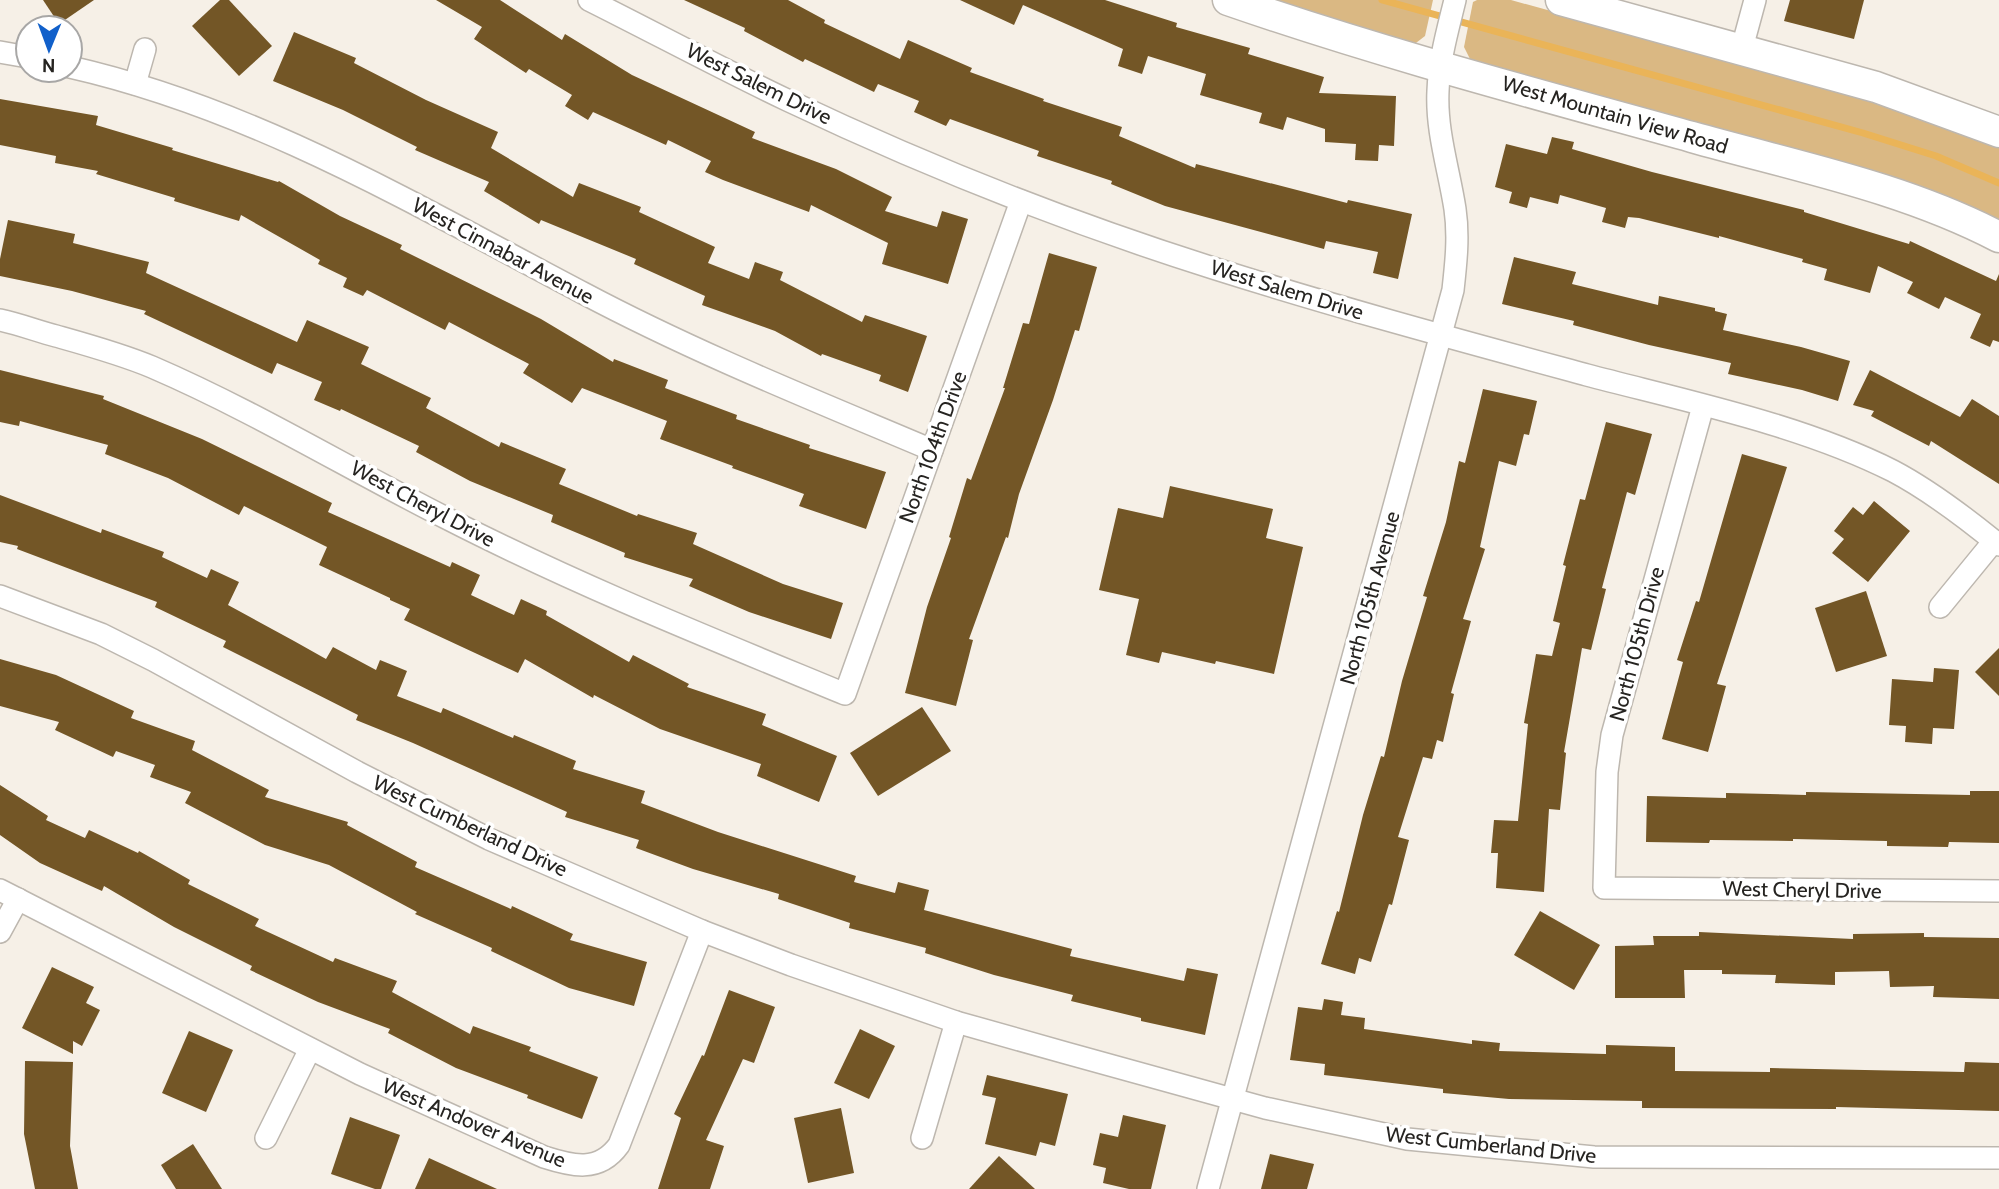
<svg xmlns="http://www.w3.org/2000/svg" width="1999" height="1189" viewBox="0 0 1999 1189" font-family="Cabin,sans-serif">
<rect width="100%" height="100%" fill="#f6f0e7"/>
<!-- green -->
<g fill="#dab883">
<polygon points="1259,0 1433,0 1425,36 1412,46"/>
<polygon points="1477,0 1511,0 1915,112 1999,146 1999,227 1472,63 1464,47 1473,2"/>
</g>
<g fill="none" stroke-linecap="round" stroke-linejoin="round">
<!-- stream -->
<polyline stroke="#eab458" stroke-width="7" points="1382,0 1863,133 1936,156 1999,183"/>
</g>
<!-- building -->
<g fill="#735626">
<polygon points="43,0 94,0 59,24"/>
<polygon points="220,0 229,0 272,46 239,76 192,26"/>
<polygon points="436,0 500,0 562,40 565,34 632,75 755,132 752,138 836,169 892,197 885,211 937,227 942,211 968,219 948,284 882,264 888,243 811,205 809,212 723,180 705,172 711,161 668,140 666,145 593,112 588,120 565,106 572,95 529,69 526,73 474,39 482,27"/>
<polygon points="684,0 788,0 825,20 824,23 900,59 908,40 972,68 970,72 1044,99 1043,101 1122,127 1119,136 1195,168 1196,164 1347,203 1348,200 1412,214 1398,279 1373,273 1378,252 1326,241 1324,249 1165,206 1111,184 1112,181 1037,156 1039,151 950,119 946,126 914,112 919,101 878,84 874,92 805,59 803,62 744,31 745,28"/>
<polygon points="960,0 1105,0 1177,23 1176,27 1250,48 1248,54 1324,77 1319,93 1396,96 1394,146 1379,145 1378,161 1355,160 1356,144 1325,142 1325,129 1287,117 1283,130 1259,123 1262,113 1200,95 1206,74 1148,56 1142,74 1118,66 1123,49 1023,5 1014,25"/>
<polygon points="1790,0 1864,0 1854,39 1784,21"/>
<polygon points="294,32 356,58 354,63 426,100 498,132 491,148 573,197 579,183 641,207 639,212 715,247 708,263 749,279 755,262 783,272 780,280 862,322 865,315 927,336 908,392 879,381 881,375 822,354 821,356 775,331 702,305 705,296 634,264 636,259 541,220 539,224 484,191 489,182 415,150 417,147 343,110 273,81"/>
<polygon points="0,99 98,116 96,125 173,148 172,150 278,182 279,181 340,216 402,245 400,249 541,319 613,362 614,359 668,380 665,388 737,415 736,419 810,445 809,448 886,472 866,529 799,506 804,494 732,468 733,466 660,439 667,421 582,388 572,403 523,373 529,364 449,322 445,330 367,290 363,296 343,287 347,278 318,264 320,260 241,215 239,221 174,201 175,198 96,174 98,171 55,163 56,156 0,145"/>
<polygon points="1552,137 1574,142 1572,149 1652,172 1804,210 1804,212 1909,244 1910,241 1996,281 1999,274 1999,342 1993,340 1990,347 1970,338 1981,314 1945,297 1939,309 1907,293 1913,282 1878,266 1870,293 1824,280 1827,269 1802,262 1803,259 1719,236 1719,238 1639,218 1628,217 1625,228 1602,222 1606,208 1560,195 1558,204 1530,197 1527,208 1509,203 1512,192 1495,187 1506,144 1547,154"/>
<polygon points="8,220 75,234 73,243 149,262 146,273 297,342 307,320 369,347 361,364 431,398 426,408 499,447 501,442 566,469 559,484 637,516 638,514 697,533 693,544 783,584 843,603 831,639 749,612 689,586 693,579 624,557 625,553 551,522 553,515 470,481 416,452 419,446 341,409 340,411 314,400 322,382 277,363 272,374 144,314 146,311 72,291 0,276 0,259"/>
<polygon points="1049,253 1097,267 1079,331 1075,330 1053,400 1019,494 1008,538 1006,537 969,639 973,640 956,706 905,693 927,607 951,538 949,537 967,478 971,480 1005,388 1003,388 1023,323 1029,324"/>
<polygon points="1514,257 1576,272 1572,284 1658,305 1659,296 1715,308 1715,311 1727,314 1723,330 1801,347 1850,361 1838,401 1802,390 1728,374 1731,363 1649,345 1573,325 1574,321 1502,304"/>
<polygon points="0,370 104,396 103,399 202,439 332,503 328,512 450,567 452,562 480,575 471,595 514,615 521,599 547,611 546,615 629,662 633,655 689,684 687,687 766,714 762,725 837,756 819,802 757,776 761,764 660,729 594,695 593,698 525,659 518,673 404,620 410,609 390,600 390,598 319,565 327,547 244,506 239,515 168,478 105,454 108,445 20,421 19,426 0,422"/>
<polygon points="1870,370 1960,417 1972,399 1999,416 1999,484 1931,441 1929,446 1871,416 1874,411 1853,405"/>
<polygon points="1483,389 1537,401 1529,435 1524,434 1516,466 1499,461 1480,547 1485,549 1463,619 1471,621 1451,693 1454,694 1443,742 1437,740 1432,759 1423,757 1398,837 1409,840 1392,905 1389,904 1371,962 1359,958 1355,974 1321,964 1337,911 1339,912 1363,815 1381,756 1384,757 1402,681 1427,597 1423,596 1446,522 1459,461 1465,463"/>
<polygon points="1606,422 1652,434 1635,495 1627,492 1602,588 1606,589 1591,650 1582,648 1564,752 1566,753 1560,810 1549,809 1544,892 1496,888 1498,853 1491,853 1494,820 1518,821 1528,724 1524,723 1536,654 1552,656 1560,623 1553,621 1566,566 1563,565 1580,499 1585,500"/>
<polygon points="1742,454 1787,467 1717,684 1726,686 1708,752 1662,739 1683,662 1677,660 1696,601 1699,602"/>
<polygon points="1170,486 1273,509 1266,538 1303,547 1274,674 1216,661 1215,664 1162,652 1159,663 1126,655 1139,599 1099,590 1118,508 1163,518"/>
<polygon points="0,495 101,533 102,529 164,552 162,557 207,578 211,569 239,582 228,605 294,641 326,659 333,647 376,670 380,660 407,671 397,696 441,713 443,708 513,738 514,735 576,761 573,769 645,791 641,803 718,832 856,876 854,882 895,893 898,882 929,890 924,910 1072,949 1070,956 1184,981 1187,968 1218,974 1205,1035 1141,1021 1141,1018 1071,1001 1073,995 994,975 925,953 926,948 849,928 850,923 778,899 779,894 693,869 636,848 639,840 565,817 567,812 413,743 356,720 358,715 223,647 226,641 155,607 157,602 17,549 18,546 0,542"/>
<polygon points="1874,501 1910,531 1868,582 1832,553 1844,539 1834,531 1853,507 1863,515"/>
<polygon points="1866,591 1887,656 1836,672 1815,608"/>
<polygon points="1999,648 1999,696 1975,672"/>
<polygon points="0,659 56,675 134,711 131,718 195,741 192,750 269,790 265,797 348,822 347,825 417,862 415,867 511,909 512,906 573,934 570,940 647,962 634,1006 569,988 491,951 492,948 415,914 417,912 329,865 265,845 185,803 191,792 150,777 155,765 116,751 113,757 55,730 59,722 0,706"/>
<polygon points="1934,668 1959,670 1954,729 1933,728 1932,744 1905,742 1906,726 1889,725 1892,679 1933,682"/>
<polygon points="922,707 951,751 878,796 850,753"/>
<polygon points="0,785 48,816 46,820 85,838 89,830 138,853 139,851 190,880 188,884 259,919 255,926 333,962 335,958 397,981 392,992 470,1034 473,1026 531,1047 529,1051 598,1077 582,1119 527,1098 528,1095 456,1068 388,1033 390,1029 318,1002 250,970 252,966 174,927 104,886 102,891 40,863 0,835"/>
<polygon points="1970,791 1999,791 1999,843 1949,842 1948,847 1887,846 1887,841 1793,839 1793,841 1710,840 1709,843 1646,842 1647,796 1726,798 1726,793 1806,795 1806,792 1970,795"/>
<polygon points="1540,911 1600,945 1574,990 1514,955"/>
<polygon points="1699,932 1853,939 1853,934 1924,933 1924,937 1999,938 1999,999 1933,997 1934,986 1890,987 1889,971 1835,972 1835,985 1775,983 1776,975 1722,974 1722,970 1684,970 1685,998 1615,998 1615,946 1654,945 1653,936 1699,936"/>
<polygon points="52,967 94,987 86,1003 100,1010 82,1046 73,1041 73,1054 22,1028"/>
<polygon points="729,990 775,1007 754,1063 743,1059 706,1140 724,1146 710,1189 658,1189 681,1118 674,1114 702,1055 704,1056"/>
<polygon points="1324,999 1343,1002 1341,1015 1365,1018 1364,1029 1472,1044 1472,1040 1500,1043 1499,1051 1606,1054 1606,1045 1675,1047 1675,1071 1770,1072 1770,1068 1964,1072 1965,1062 1999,1063 1999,1111 1836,1107 1836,1109 1642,1108 1642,1101 1509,1099 1443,1093 1443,1089 1324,1075 1325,1064 1290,1060 1298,1007 1322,1010"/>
<polygon points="860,1029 895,1046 869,1099 834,1083"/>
<polygon points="189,1031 233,1050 206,1112 162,1093"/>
<polygon points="25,1061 73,1062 70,1146 78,1189 35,1189 24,1134"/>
<polygon points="987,1075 1068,1094 1055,1146 1040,1142 1036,1156 985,1144 996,1098 982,1095"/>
<polygon points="841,1108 854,1173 808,1183 794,1118"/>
<polygon points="1123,1115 1166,1125 1151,1189 1129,1189 1103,1183 1106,1168 1093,1165 1100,1133 1118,1137"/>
<polygon points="350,1117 400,1135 381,1189 375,1189 331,1174"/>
<polygon points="193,1144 222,1189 176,1189 161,1165"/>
<polygon points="1270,1154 1314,1164 1307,1189 1261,1189"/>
<polygon points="999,1156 1035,1189 969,1189"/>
<polygon points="429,1158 497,1189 415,1189"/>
</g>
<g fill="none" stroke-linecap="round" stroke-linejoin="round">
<defs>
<g id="street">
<path d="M 589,0 C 655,33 720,68 787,100 C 924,165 1067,222 1213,268 C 1336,307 1462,341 1587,375 C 1686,401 1802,425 1893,471 C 1931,491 1966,518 1999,545"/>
<polyline points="1742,48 1755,0"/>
<polyline points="0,52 28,57"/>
<path d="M 70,67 C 255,109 417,206 583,293 C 696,353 814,400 932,450"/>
<polyline points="135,84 145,49"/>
<path d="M 0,320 C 19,324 37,331 56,336 C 88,345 121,354 152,367 C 254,411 349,469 448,519 C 577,585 712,639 845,694 L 1021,201"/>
<polyline points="1703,406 1612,735 1607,772 1604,888 1999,891"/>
<polyline points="0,596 101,634 153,660 357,772 489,839 702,931 791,965 956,1022 1066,1053 1265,1108 1407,1139 1594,1157 1999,1158"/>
<polyline points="1940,607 1994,541"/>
<path d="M 0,890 L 360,1074 L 544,1157 C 572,1166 599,1173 619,1145 L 702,931"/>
<polyline points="0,932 18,899"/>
<polyline points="266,1138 310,1049"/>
<polyline points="922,1138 956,1022"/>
<path d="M 1208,1189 L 1453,290 C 1456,263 1459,236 1455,209 C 1449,170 1436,131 1438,91 C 1439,60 1448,29 1455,0"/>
</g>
<g id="secondary">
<path d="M 1228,0 C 1381,53 1537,94 1692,137 C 1795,166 1903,187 1999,237"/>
<polyline points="1561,0 1876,87 1999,132"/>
</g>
</defs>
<!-- street casing -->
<use href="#street" stroke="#bdb7af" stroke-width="24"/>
<!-- secondary casing -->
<use href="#secondary" stroke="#bdb7af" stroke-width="33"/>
<!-- street -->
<use href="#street" stroke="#fff" stroke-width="21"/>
<!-- secondary -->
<use href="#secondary" stroke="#fff" stroke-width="30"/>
</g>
<g text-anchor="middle" stroke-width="7" stroke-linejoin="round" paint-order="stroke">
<!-- street labels -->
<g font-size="21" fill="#262421" stroke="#fff">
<text transform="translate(759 84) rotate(26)" y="7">West Salem Drive</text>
<text transform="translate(1615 115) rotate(16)" y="7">West Mountain View Road</text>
<text transform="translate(503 251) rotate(28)" y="7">West Cinnabar Avenue</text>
<text transform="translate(1287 290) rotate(17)" y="7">West Salem Drive</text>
<text transform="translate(933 447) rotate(-70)" y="7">North 104th Drive</text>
<text transform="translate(423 504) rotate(28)" y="7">West Cheryl Drive</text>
<text transform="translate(1370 598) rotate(-75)" y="7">North 105th Avenue</text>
<text transform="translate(1637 644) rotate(-75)" y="7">North 105th Drive</text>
<text transform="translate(470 826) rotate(25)" y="7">West Cumberland Drive</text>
<text transform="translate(1802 890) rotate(1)" y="7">West Cheryl Drive</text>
<text transform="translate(474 1123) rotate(23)" y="7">West Andover Avenue</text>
<text transform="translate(1491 1145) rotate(6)" y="7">West Cumberland Drive</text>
</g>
</g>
<!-- north arrow -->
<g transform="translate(49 49) rotate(181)"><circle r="33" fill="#ffffff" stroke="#a8a7a6" stroke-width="2"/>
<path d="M0-5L12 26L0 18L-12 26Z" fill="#1160ca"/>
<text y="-10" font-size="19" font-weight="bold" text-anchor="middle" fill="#262421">N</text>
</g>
</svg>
